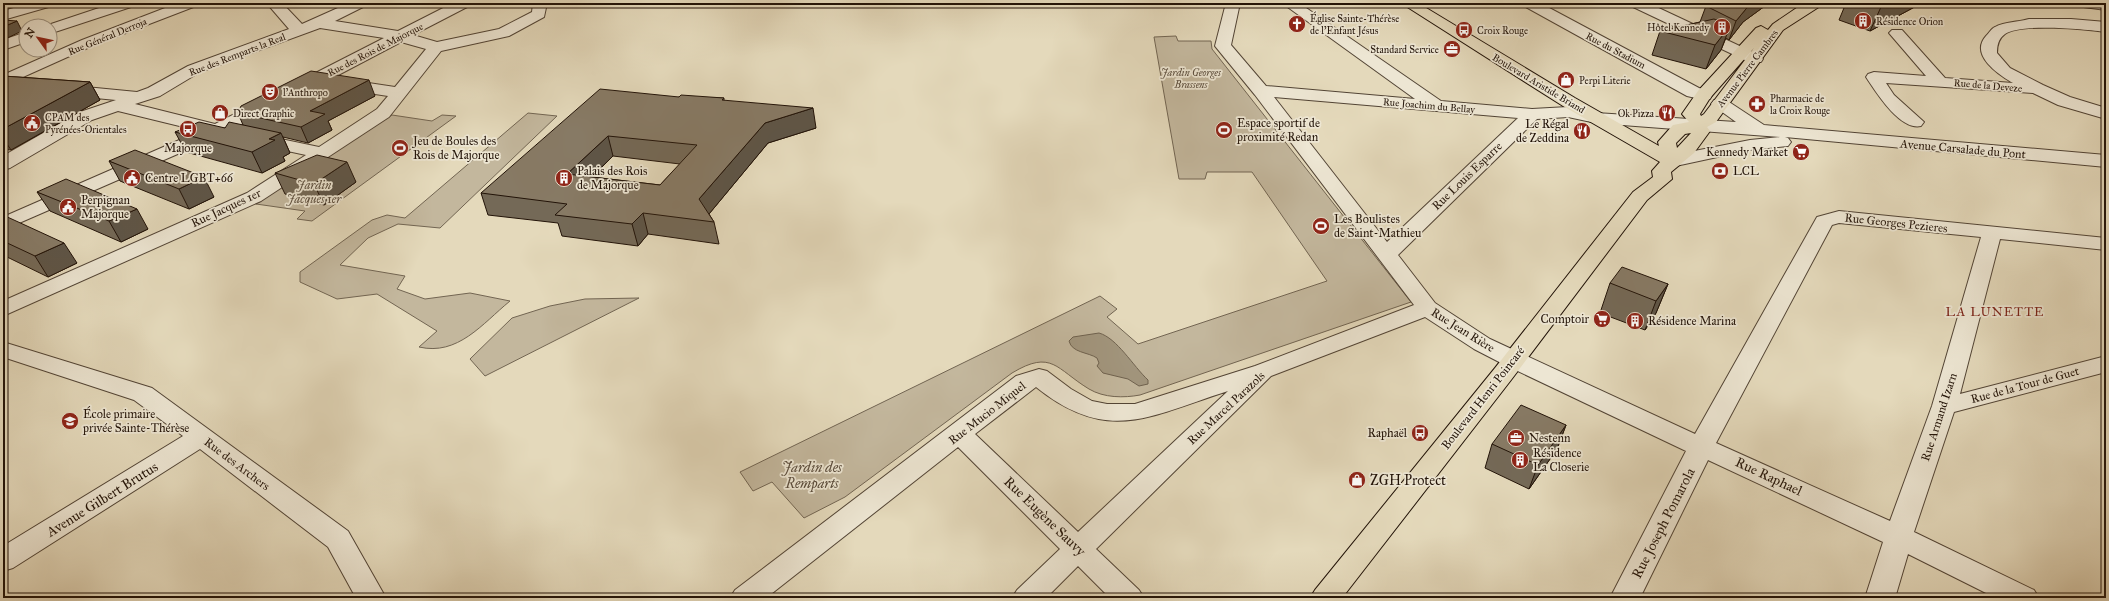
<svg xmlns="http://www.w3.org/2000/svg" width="2109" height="601" viewBox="0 0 2109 601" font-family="'IM FELL Great Primer',serif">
<rect width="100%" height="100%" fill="#e4d9bb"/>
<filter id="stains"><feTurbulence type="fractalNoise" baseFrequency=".005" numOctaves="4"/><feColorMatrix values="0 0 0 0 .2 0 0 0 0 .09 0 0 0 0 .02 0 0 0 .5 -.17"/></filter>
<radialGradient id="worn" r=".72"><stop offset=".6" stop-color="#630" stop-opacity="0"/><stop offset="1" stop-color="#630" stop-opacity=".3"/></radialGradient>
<!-- green -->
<g fill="#c3b79d" stroke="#726552">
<path d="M 1176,36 L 1178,41 L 1211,41 L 1212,49 L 1411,302 L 1140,395 C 1124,398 1104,398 1089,389 C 1056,369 1052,349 1012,373 L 845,497 L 804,518 L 772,482 L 753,491 L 740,472 L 1100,296 L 1117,309 L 1107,317 L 1138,344 L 1327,281 L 1252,172 L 1207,172 L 1205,179 L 1179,179 L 1154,37 Z"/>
<path d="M 528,113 L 557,116 L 440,228 L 398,224 L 368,238 L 340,265 L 405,276 L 397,289 L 425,299 L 470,293 L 510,301 C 482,324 458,356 419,347 L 437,331 L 377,294 L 337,299 L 300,282 L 300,272 L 372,220 L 387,215 L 405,218 Z"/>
<polygon points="392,115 432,121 442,115 456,116 312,221 297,219 305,211 256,204"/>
<polygon points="639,298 485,376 470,359 512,318 550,306 585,299"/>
</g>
<!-- water -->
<path fill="#a2967e" stroke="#6f624f" d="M 1099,333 C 1117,338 1133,366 1148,380 L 1148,384 L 1139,386 L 1128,379 L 1103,373 L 1097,366 L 1099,363 L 1097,358 C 1088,352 1072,353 1069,341 L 1073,337 Z"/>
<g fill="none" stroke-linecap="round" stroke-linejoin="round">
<defs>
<g id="minor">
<polygon points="31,3 54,3 52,6 3,20 3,11"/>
<polygon points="114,3 136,3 134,6 55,32 50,34 50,26 45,26"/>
<polygon points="178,3 198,3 196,6 92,46 3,86 3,75 82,40"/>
<polygon points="268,3 282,3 302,24 349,3 367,3 365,6 335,21 398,31 453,3 471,3 469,6 413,35 437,42 499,29 532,12 533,3 547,3 544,17 509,36 441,51 389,117 261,201 3,316 3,301 247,193 306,155 251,143 248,139 251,135 257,134 319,147 377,109 388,96 336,88 334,84 336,80 342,79 395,87 426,49 401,42 306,92 294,92 292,88 294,84 384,38 320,28 200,72 160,96 135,104 215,124 260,101 266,100 272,101 275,105 272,109 230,131 227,135 219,136 3,230 3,217 200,131 118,111 92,120 10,168 3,170 3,156 80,112 116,100 65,95 59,94 57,90 59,86 65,85 137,92 148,88 188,66 289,29 270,7"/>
<path d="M 1226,3 L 1240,3 L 1231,45 L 1266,86 L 1415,99 L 1282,3 L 1299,3 L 1441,101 L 1532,109 L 1568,107 L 1596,113 L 1736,122 L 1711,104 L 1714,100 L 1720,99 L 1726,100 L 1764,125 L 2106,155 L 2106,167 L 1785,137 L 1788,138 L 1791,142 L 1788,146 L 1750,150 L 1671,167 L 1664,165 L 1662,161 L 1664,157 L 1750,140 L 1780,137 L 1596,123 L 1568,117 L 1537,119 L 1398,255 L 1435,303 L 1490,339 L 1695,434 L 1817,217 L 1839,211 L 2106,238 L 2106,250 L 2000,239 L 1960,394 L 2106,356 L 2106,372 L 1954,412 L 1914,532 L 2034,590 L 2039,598 L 1996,598 L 1908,554 L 1895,598 L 1865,598 L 1883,542 L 1708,460 L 1640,598 L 1610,598 L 1686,451 L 1505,365 L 1474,349 L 1425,317 L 1271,376 L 1096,549 L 1139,590 L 1144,598 L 1110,598 L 1078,566 L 1046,598 L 1012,598 L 1017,590 L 1060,549 L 958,447 L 766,598 L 730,598 L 735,590 L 1016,376 L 1039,369 L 1047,371 L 1071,389 L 1092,401 L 1107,404 L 1135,404 L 1255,366 L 1414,305 L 1255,95 L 1215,46 ZM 1274,97 L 1518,118 L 1387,242 ZM 1839,223 L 1981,237 L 1932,406 L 1890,521 L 1716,443 L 1832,225 ZM 1036,387 C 1108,445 1150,416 1228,391 L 1078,532 L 975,434 Z"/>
<polygon points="1522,3 1540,3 1699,88 1710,91 1712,95 1710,99 1704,100 1687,96 1524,6"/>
<polygon points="1629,3 1648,3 1761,56 1763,59 1761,62 1749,62 1631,6"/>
<polygon points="2074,3 2106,3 2106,10 2076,6"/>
<path d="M 2029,19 L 2071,19 L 2106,22 L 2106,32 C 2086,29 2020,23 2005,34 C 1998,39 1997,46 1997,53 L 2010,68 L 2043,85 L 2070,97 L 2106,108 L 2106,119 L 2058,105 L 2033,93 L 1886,83 L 1894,95 L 1924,122 L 1921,126 C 1900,131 1876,92 1866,77 L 1868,74 L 1874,72 L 1926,76 L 1889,33 L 1892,30 L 1902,30 L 1945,78 L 2013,83 C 1999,75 1969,55 1986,36 C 1989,33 1992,28 1995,27 C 2004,22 2019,22 2029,19 Z"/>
<polygon points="26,32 26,42 3,50 3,40"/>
<polygon points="3,342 152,388 348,531 386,598 356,598 328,547 200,449 13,568 3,571 3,546 183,436 134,400 3,357"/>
</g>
<path id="major" d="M 1401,3 L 1418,3 L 1575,98 L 1659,146 L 1658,142 L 1673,125 L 1689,122 L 1682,114 L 1698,91 L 1756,28 L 1761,26 L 1768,30 L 1773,24 L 1801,5 L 1805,3 L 1825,3 L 1783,30 L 1716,122 L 1707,127 L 1710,131 L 1694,153 L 1671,172 L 1672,179 L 1647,200 L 1511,380 L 1342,598 L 1310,598 L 1315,590 L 1495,368 L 1633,192 L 1653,177 L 1652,171 L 1660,162 L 1563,106 ZM 1754,48 L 1704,114 L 1701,116 L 1700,114 L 1710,98 ZM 1691,133 L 1677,148 L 1676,143 L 1685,134 Z"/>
</defs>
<!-- minor casing -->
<use href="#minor" stroke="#524435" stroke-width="2"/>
<!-- major casing -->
<use href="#major" stroke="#221308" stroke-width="2"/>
<!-- minor -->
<use href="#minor" fill="#ede6d3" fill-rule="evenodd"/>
<!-- major -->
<use href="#major" fill="#e4d9bb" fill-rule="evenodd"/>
</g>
<!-- wall -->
<g fill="#746957" stroke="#221308" fill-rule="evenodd">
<polygon points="1709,3 1769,3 1743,22 1729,40 1726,38 1721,50 1706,69 1652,55 1660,31 1700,22 1706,6 1708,6"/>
<polygon points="1846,3 1922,3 1870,31 1839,20"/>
<polygon points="3,76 90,82 100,100 11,150 3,149"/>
<polygon points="375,96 328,121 332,130 308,143 283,137 290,153 283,157 285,161 262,173 186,152 175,132 225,128 243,125 238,113"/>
<path d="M 679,97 L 724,98 L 724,101 L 816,128 L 768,143 L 709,214 L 714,222 L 719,244 L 648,234 L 638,246 L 562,236 L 558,223 L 488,215 L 481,193 ZM 613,156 L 680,164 L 660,185 L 592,177 Z"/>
<polygon points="109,161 214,197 189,209 120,181"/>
<polygon points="275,173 356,182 324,205 285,194"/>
<polygon points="37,192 148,229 121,242 50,211"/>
<polygon points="3,215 77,263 48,277 3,255"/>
<polygon points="1610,283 1668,284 1656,313 1645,330 1600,313"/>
<polygon points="1566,425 1557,449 1529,489 1485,468 1492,444"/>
</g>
<!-- shaded-wall -->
<g fill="#5e5547" stroke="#221308">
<polygon points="1752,3 1769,3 1743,22 1729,40 1736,21 1750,4"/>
<polygon points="1889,3 1922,3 1870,31 1881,7"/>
<polygon points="17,21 22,31 3,40 3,27"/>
<polygon points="1730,26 1721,50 1706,69 1715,45"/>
<polygon points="369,80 375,96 328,121 332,130 308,143 301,127 310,111"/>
<polygon points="90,82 100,100 11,150 3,138 3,129"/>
<polygon points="813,108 816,128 768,143 704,220 699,199 765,123"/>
<polygon points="281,133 290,153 283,157 285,161 262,173 252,152 269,139"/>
<polygon points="608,136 613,156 573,195 567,174"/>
<polygon points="347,162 356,182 324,205 314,184"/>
<polygon points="204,177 214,197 189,209 179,189"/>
<polygon points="137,209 148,229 121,242 109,221"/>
<polygon points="643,213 648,234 638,246 632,224"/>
<polygon points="64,243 77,263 48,277 35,256"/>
<polygon points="1668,284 1656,313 1645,330 1656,301"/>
<polygon points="1566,425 1557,449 1529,489 1538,465"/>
</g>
<!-- building -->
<g fill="#877a65" stroke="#221308" fill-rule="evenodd">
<polygon points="1714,3 1752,3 1750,4 1736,21 1706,6 1716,4"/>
<polygon points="1868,3 1889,3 1881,7"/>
<polygon points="1714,19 1730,26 1715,45 1660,31"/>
<polygon points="3,20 17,21 3,27"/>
<polygon points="311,71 369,80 310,111 325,114 301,127 238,113 241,106"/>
<polygon points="3,76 90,82 3,129"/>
<path d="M 600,89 L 679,97 L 681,95 L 724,98 L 722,100 L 813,108 L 765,123 L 699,199 L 714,222 L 643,213 L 632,224 L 555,215 L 567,204 L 481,193 ZM 608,136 L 697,145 L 660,185 L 567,174 Z"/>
<polygon points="199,122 225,128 229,122 281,133 269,139 275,140 252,152 175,132"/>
<polygon points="135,150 204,177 179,189 109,161"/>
<polygon points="317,155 347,162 314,184 275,173"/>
<polygon points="66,179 137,209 109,221 37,192"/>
<polygon points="3,215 64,243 35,256 3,241"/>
<polygon points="1622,267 1668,284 1656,301 1610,283"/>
<polygon points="1521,405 1566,425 1538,465 1492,444"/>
</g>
<!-- icons -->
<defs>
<symbol id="building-disc" viewBox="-11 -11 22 22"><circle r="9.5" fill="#8f2418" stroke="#ede6d3"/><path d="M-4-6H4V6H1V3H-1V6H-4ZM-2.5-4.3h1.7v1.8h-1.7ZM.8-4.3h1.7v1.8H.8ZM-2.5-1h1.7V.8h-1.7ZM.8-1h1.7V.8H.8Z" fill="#fff"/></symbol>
<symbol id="church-disc" viewBox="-11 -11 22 22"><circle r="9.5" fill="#8f2418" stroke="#ede6d3"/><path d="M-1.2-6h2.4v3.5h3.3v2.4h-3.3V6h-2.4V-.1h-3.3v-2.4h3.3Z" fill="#fff"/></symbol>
<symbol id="bus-disc" viewBox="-11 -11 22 22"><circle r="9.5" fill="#8f2418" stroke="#ede6d3"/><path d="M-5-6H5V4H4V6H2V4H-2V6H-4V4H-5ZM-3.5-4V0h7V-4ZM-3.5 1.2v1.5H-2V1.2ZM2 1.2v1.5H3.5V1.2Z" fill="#fff"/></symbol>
<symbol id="office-disc" viewBox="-11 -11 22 22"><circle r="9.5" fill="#8f2418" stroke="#ede6d3"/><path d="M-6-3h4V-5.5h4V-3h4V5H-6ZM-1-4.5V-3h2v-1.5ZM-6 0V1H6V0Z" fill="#fff"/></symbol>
<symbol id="shop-disc" viewBox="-11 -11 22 22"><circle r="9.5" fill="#8f2418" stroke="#ede6d3"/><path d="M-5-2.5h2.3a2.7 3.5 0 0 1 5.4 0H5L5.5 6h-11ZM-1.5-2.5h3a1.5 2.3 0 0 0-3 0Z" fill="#fff"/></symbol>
<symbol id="theatre-disc" viewBox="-11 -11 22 22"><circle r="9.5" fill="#8f2418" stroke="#ede6d3"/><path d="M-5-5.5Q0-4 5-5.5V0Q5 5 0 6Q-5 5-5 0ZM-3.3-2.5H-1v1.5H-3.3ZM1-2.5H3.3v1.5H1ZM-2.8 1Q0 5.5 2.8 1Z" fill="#fff"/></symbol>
<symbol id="pharmacy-disc" viewBox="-11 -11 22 22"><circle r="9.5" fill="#8f2418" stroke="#ede6d3"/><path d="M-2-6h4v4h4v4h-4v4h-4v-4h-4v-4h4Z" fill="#fff"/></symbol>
<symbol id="restaurant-disc" viewBox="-11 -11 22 22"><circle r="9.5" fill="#8f2418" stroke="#ede6d3"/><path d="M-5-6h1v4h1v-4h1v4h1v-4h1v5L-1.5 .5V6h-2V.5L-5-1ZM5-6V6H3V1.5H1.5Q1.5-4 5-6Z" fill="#fff"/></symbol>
<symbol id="civic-disc" viewBox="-11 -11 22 22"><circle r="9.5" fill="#8f2418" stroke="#ede6d3"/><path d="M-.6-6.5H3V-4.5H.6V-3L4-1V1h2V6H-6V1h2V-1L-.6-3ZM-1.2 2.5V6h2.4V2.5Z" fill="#fff"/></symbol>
<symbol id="stadium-disc" viewBox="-11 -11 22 22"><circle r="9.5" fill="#8f2418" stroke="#ede6d3"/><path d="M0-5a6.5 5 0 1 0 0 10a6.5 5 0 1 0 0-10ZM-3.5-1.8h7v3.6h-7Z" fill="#fff"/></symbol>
<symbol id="supermarket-disc" viewBox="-11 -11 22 22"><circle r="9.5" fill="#8f2418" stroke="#ede6d3"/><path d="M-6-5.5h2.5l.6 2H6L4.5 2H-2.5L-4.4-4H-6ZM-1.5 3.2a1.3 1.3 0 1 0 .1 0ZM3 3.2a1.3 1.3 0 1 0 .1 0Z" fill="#fff"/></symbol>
<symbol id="bank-disc" viewBox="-11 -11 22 22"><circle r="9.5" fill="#8f2418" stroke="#ede6d3"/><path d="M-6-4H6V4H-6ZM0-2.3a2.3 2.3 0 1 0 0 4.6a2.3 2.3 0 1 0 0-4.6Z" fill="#fff"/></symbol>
<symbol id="school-disc" viewBox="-11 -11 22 22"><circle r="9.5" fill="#8f2418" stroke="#ede6d3"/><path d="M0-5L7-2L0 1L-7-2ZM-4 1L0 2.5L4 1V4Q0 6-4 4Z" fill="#fff"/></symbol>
</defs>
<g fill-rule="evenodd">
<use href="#building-disc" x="1853" y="11" width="20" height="20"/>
<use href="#church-disc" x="1287" y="14" width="20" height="20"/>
<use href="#building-disc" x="1712" y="17" width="20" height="20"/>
<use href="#bus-disc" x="1454" y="20" width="20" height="20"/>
<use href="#office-disc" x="1442" y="39" width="20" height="20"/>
<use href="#shop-disc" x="1556" y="70" width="20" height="20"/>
<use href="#theatre-disc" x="260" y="82" width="20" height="20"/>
<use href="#pharmacy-disc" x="1747" y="94" width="20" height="20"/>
<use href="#shop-disc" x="210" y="103" width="20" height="20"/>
<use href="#restaurant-disc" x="1657" y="103" width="20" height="20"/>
<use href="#civic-disc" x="22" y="113" width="20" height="20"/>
<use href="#bus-disc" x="178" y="119" width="20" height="20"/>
<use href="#stadium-disc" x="1214" y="120" width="20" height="20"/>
<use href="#restaurant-disc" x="1572" y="121" width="20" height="20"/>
<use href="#stadium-disc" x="390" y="138" width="20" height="20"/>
<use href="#supermarket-disc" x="1791" y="142" width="20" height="20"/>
<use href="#bank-disc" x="1710" y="161" width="20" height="20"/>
<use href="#civic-disc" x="122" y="168" width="20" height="20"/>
<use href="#building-disc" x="554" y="168" width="20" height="20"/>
<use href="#civic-disc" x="58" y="197" width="20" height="20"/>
<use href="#stadium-disc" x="1311" y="216" width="20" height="20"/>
<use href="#supermarket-disc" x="1592" y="309" width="20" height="20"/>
<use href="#building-disc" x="1625" y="311" width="20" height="20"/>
<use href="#school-disc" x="60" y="411" width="20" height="20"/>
<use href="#bus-disc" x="1410" y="423" width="20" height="20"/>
<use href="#office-disc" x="1506" y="428" width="20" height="20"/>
<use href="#building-disc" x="1510" y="450" width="20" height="20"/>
<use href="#shop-disc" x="1347" y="470" width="20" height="20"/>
</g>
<g text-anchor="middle" stroke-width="3.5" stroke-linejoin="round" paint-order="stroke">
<!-- far-poi labels -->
<g font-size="10" fill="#221308" stroke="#ede6d3" text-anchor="start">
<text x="1310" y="22">Église Sainte-Thérèse<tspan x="1310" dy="12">de l'Enfant Jésus</tspan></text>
<text x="1876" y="25">Résidence Orion</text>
<text x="1709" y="31" text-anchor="end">Hôtel Kennedy</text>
<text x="1477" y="34">Croix Rouge</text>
<text x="1439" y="53" text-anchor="end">Standard Service</text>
<text x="1579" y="84">Perpi Literie</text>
<text x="283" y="96">l'Anthropo</text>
<text x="1770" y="102">Pharmacie de<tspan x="1770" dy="12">la Croix Rouge</tspan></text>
<text x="233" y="117">Direct Graphic</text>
<text x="1654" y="117" text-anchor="end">Ok Pizza</text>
<text x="45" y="121">CPAM des<tspan x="45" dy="12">Pyrénées-Orientales</tspan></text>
</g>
<!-- far-street labels -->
<g font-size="10" fill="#221308" stroke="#ede6d3">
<text transform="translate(107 36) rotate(-22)" y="4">Rue Général Derroja</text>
<text transform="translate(375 49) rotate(-27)" y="4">Rue des Rois de Majorque</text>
<text transform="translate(1616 50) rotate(28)" y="4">Rue du Stadium</text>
<text transform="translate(237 54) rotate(-21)" y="4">Rue des Remparts la Real</text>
<text transform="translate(1747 68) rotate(-53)" y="4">Avenue Pierre Cambres</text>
<text transform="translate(1539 83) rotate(31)" y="4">Boulevard Aristide Briand</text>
<text transform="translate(1988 85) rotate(5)" y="4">Rue de la Deveze</text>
<text transform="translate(1429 105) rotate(5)" y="4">Rue Joachim du Bellay</text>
</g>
<!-- far-park labels -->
<g font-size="10" font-style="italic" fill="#5a4c3c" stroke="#ede6d3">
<text x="1191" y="76">Jardin Georges<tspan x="1191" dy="12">Brassens</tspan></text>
</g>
<!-- poi labels -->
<g font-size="12" fill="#221308" stroke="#ede6d3" text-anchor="start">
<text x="1237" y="127">Espace sportif de<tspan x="1237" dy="14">proximité Redan</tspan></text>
<text x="1569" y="128" text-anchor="end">Le Régal<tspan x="1569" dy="14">de Zeddina</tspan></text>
<text x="413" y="145">Jeu de Boules des<tspan x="413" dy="14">Rois de Majorque</tspan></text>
<text x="188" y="152" text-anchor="middle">Majorque</text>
<text x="1788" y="156" text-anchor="end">Kennedy Market</text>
<text x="577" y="175">Palais des Rois<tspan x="577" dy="14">de Majorque</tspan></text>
<text x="1733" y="175">LCL</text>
<text x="145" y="182">Centre LGBT+66</text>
<text x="81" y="204">Perpignan<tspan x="81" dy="14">Majorque</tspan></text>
<text x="1334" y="223">Les Boulistes<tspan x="1334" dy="14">de Saint-Mathieu</tspan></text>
<text x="1589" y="323" text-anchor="end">Comptoir</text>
<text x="1648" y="325">Résidence Marina</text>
<text x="83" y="418">École primaire<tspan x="83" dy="14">privée Sainte-Thérèse</tspan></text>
<text x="1407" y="437" text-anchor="end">Raphaël</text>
<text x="1529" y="442">Nestenn</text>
<text x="1533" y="457">Résidence<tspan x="1533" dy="14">La Closerie</tspan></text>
</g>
<!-- street labels -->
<g font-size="12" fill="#221308" stroke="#ede6d3">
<text transform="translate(1963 149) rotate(5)" y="4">Avenue Carsalade du Pont</text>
<text transform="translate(1467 176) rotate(-44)" y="4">Rue Louis Esparre</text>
<text transform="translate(226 208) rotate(-25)" y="4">Rue Jacques 1er</text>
<text transform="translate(1896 223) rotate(6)" y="4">Rue Georges Pezieres</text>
<text transform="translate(1463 330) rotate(32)" y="4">Rue Jean Rière</text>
<text transform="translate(2025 385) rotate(-15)" y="4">Rue de la Tour de Guet</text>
<text transform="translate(1483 398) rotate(-52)" y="4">Boulevard Henri Poincaré</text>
<text transform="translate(1226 408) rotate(-43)" y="4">Rue Marcel Parazols</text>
<text transform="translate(987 413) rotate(-38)" y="4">Rue Mucio Miquel</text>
<text transform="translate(1939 417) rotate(-72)" y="4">Rue Armand Izarn</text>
<text transform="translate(237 464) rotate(37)" y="4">Rue des Archers</text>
</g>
<!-- park labels -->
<g font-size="12" font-style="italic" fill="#5a4c3c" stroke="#ede6d3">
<text x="314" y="189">Jardin<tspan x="314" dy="14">Jacques 1er</tspan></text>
</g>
<!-- neighbourhood labels -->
<g font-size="13" letter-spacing="1" fill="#7a1f14" stroke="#ede6d3">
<text x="1995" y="316">LA LUNETTE</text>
</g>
<!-- near-park labels -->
<g font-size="14" font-style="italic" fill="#5a4c3c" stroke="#ede6d3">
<text x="812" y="472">Jardin des<tspan x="812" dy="16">Remparts</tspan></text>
</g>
<!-- near-street labels -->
<g font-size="14" fill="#221308" stroke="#ede6d3">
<text transform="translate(1769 476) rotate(25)" y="5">Rue Raphael</text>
<text transform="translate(102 499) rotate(-32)" y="5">Avenue Gilbert Brutus</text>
<text transform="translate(1045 516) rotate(44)" y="5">Rue Eugène Sauvy</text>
<text transform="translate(1663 523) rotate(-63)" y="5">Rue Joseph Pomarola</text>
</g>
<!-- near-poi labels -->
<g font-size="14" fill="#221308" stroke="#ede6d3" text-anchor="start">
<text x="1370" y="485">ZGH Protect</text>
</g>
</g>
<!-- margin -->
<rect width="2109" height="601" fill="none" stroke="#e4d9bb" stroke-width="16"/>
<rect x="4" y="4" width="2101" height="593" fill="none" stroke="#221308" stroke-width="2"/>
<rect x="8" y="8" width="2093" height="585" fill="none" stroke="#221308"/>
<!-- north arrow -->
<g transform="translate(38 38) rotate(303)"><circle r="19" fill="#ede6d3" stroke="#9c9282"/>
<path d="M0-3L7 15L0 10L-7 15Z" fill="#8f2418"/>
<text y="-6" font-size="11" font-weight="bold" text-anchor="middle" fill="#221308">N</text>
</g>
<rect width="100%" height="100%" filter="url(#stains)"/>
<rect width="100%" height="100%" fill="url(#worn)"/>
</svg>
